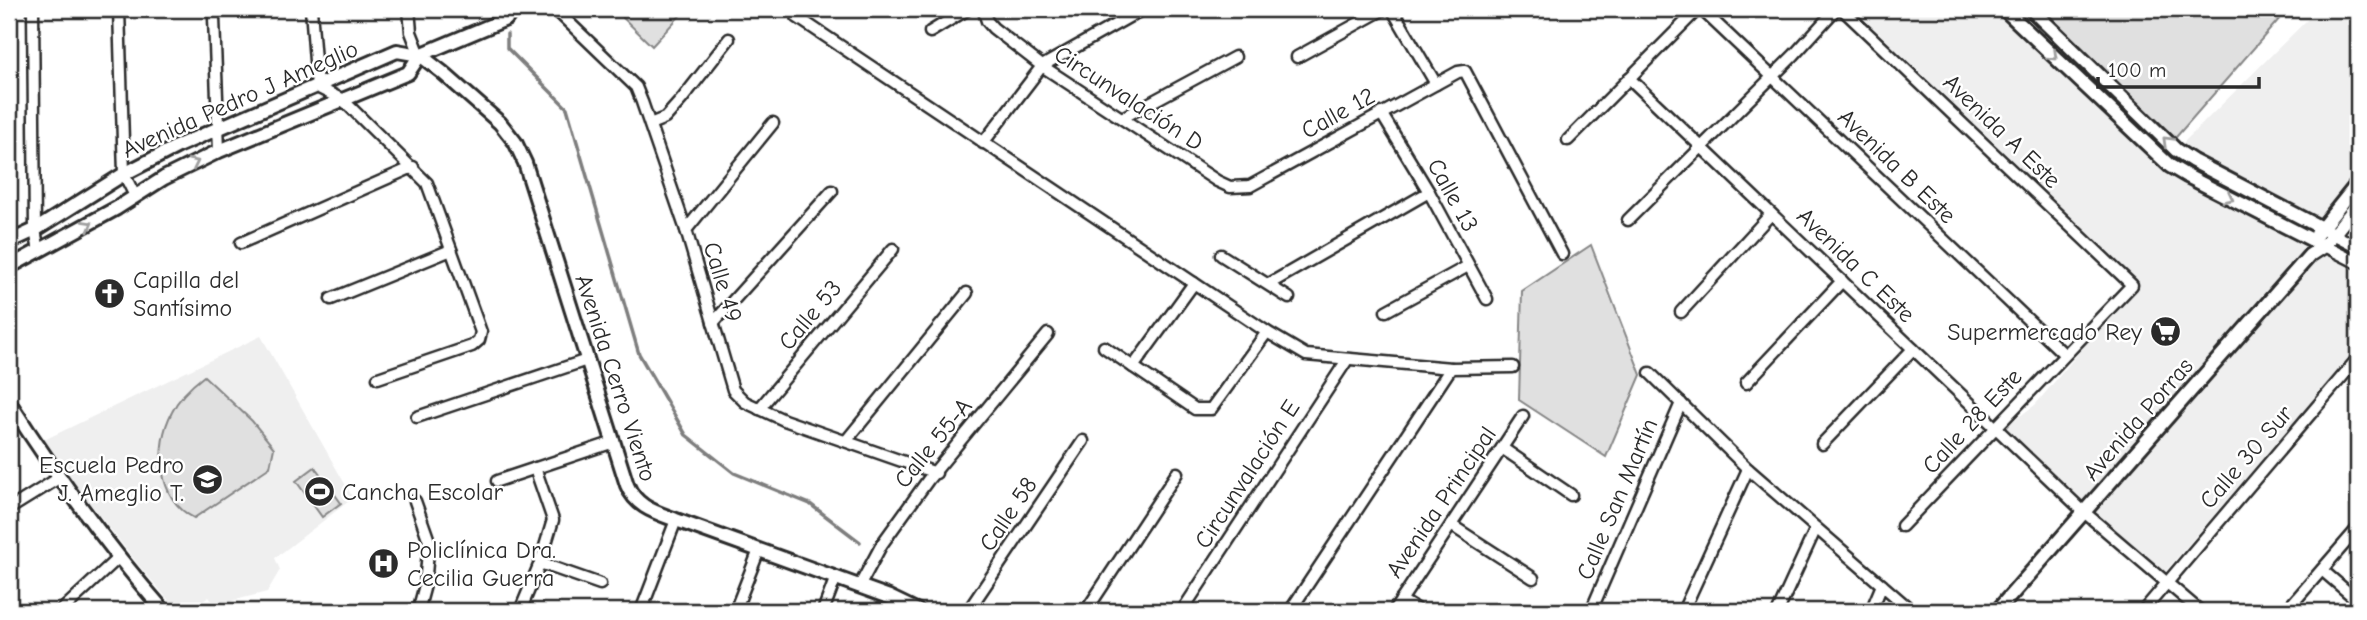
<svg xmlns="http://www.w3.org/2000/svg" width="2367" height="620" viewBox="0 0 2367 620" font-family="'Comic Neue',sans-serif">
<rect width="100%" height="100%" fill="#fff"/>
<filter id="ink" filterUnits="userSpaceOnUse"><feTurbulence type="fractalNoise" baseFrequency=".0143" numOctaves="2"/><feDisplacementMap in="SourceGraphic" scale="14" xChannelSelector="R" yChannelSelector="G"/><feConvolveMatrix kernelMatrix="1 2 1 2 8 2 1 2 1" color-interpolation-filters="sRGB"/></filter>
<g filter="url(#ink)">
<!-- built -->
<g fill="#efefef">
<polygon points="1854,9 1995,9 2151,155 2182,181 2305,243 2304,252 2083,500 2005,427 2035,405 2139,281"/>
<polygon points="2318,9 2358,9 2358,181 2321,227 2176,150"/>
<polygon points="2324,252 2358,269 2358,347 2164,573 2093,510"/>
<polygon points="261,336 353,498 275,558 280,570 267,592 235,600 217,608 209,597 188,611 178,611 141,568 56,460 44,440"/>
</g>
<!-- green -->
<g fill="#e0e0e0" stroke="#868686" stroke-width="2">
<polygon points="614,9 686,9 652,46"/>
<polygon points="2031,9 2288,9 2170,144"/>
<polygon points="1591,245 1641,375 1606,457 1519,400 1522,291"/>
<path d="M 204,376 L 252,421 L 274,448 L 270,467 L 194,518 C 157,499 154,446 172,412 C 179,397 191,386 204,376 Z"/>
<polygon points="315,467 341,503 322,517 296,481"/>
</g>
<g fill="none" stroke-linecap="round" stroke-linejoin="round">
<!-- stream -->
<g stroke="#7e7e7e" stroke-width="3.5">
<polyline points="496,9 498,12"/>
<polyline points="507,34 507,48 567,108 639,354 686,435 734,473 810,504 860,542"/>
</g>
<defs>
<g id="minor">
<polyline points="33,9 35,230 39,251"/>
<polyline points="119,9 124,174 135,196"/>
<polyline points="311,9 317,87 343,100 427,183 481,332 479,340 472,346 378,378"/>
<polyline points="409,9 411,32 420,55"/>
<polyline points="553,9 557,11 636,87 642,102 686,230 733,390 745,402 784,420 936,473"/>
<polyline points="983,9 987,21 993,28 1042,66 1217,181 1230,187 1250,186 1436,84 1458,72 1465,71 1562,254"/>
<polyline points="1392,9 1436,84"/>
<polyline points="1701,9 2064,354"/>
<polyline points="1842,9 2132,285 1902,526"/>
<polyline points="513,11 539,9"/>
<polyline points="797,17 1267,332 1306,355 1451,368 1513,367"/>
<polyline points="214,18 219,151"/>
<polyline points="930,32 968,9"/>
<polyline points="1297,57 1384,9"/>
<polyline points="1629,78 2084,512 2200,611"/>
<polyline points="1381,113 1429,192 1487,299"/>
<polyline points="1122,118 1235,57"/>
<polyline points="650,124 665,118 682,99 729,39"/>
<polyline points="1568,140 1698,9"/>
<polyline points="983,143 1042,66 1143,9"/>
<polyline points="1628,220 1794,55 1836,9"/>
<polyline points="686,230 773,123"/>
<polyline points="2333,234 2358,247"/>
<polyline points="241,243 413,167"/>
<polyline points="2324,246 2358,263"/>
<polyline points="1221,255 1289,298"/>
<polyline points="1269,284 1429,192"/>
<polyline points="331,299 451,250"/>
<polyline points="1386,311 1468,266"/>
<polyline points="1681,312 1771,214"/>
<polyline points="713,323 832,191"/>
<polyline points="1104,347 1195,409 1211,409 1267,332"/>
<polyline points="1133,367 1194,283"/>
<polyline points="1650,373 1748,469 1912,611"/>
<polyline points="1746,383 1842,281"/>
<polyline points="759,409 893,249"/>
<polyline points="417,417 587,360"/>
<polyline points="846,441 967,293"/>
<polyline points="1822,444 1913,349"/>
<polyline points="1502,448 1571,495"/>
<polyline points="497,481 614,442"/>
<polyline points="415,501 429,541 425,585 418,611"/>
<polyline points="9,509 59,478"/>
<polyline points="1451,525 1533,578"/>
<polyline points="540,563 600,584"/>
<polyline points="2322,570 2358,601"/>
<polyline points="860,585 882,544 928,480 1048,334"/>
<polyline points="1401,600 1419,611"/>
<polyline points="61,611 118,558"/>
<polyline points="520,611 540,563 553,520 535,468"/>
<polyline points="641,611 676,520"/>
<polyline points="735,611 759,550"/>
<polyline points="823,611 836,577"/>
<polyline points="968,611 1083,441"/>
<polyline points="1086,611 1177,473"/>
<polyline points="1182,611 1347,360"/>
<polyline points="1290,611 1451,368"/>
<polyline points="1394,611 1523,416"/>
<polyline points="1591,611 1681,403"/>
<polyline points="1683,611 1748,469"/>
<polyline points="1778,611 1816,528"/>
<polyline points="1871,611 1882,585"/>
<polyline points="2143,611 2358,358"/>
<polyline points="2286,611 2358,528"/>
</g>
<g id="tertiary">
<polyline points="2004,9 2170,166 2187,176 2324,246"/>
<polyline points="2031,9 2176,150 2193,161 2333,234"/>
<polyline points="2317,234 2358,183"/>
<path d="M 9,242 L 35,230 L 124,174 L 180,145 L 397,51 L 420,55 L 442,72 L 500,123 L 515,142 L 525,163 L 627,485 C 636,507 655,512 676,520 L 889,597 L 918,611"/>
<polyline points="9,267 117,208 164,178 219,151 408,73 420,55 506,19 513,9"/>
<path d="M 9,402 C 56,475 106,545 164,611"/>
<polyline points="1997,611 2310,255 2324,246 2358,204"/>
</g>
</defs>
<!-- minor casing -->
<use href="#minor" stroke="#2b2b2b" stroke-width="15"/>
<!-- tertiary casing -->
<use href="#tertiary" stroke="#2b2b2b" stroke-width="18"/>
<!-- minor -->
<use href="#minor" stroke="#fff" stroke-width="10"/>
<!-- tertiary -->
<use href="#tertiary" stroke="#fff" stroke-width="12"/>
</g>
<!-- one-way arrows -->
<defs><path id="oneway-chevron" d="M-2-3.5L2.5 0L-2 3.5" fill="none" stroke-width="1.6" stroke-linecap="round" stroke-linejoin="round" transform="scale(1.75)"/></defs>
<g stroke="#a0a0a0">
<use href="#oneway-chevron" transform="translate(2053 56) rotate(43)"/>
<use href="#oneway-chevron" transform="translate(2167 141) rotate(-136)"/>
<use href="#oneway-chevron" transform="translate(194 163) rotate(-26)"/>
<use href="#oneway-chevron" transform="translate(2229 198) rotate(27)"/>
<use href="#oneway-chevron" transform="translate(88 225) rotate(-29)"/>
</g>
</g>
<!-- icons -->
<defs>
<symbol id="church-disc" viewBox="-11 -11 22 22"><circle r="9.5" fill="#2b2b2b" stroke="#fff"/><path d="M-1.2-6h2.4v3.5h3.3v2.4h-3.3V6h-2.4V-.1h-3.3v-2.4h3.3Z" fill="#fff"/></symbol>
<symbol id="supermarket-disc" viewBox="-11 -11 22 22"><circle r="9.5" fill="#2b2b2b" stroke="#fff"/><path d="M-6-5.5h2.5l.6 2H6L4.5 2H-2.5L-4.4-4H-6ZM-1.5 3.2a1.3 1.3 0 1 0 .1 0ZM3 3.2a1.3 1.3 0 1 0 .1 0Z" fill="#fff"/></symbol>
<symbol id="school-disc" viewBox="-11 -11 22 22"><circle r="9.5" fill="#2b2b2b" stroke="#fff"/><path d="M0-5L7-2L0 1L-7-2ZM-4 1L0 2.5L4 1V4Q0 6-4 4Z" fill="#fff"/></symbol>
<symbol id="stadium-disc" viewBox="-11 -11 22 22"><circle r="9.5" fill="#2b2b2b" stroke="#fff"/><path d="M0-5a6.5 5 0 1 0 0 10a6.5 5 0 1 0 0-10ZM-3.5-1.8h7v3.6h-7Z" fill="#fff"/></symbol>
<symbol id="hospital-disc" viewBox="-11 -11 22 22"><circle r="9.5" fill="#2b2b2b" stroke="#fff"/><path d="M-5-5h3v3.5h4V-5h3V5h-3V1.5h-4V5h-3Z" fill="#fff"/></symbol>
</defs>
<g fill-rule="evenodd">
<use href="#church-disc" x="92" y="276" width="35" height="35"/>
<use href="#supermarket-disc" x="2148" y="314" width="35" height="35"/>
<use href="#school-disc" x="190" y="462" width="35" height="35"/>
<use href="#stadium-disc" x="302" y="474" width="35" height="35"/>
<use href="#hospital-disc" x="366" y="546" width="35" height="35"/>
</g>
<g text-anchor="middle" stroke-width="5" stroke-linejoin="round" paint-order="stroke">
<!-- street labels -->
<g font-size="24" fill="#2b2b2b" stroke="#fff">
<text transform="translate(1129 98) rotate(33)" y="8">Circunvalación D</text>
<text transform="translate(240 99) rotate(-24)" y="8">Avenida Pedro J Ameglio</text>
<text transform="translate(1338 113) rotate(-29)" y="8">Calle 12</text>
<text transform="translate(2002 131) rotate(44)" y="8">Avenida A Este</text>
<text transform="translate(1897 166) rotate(44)" y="8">Avenida B Este</text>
<text transform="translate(1453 195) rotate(61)" y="8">Calle 13</text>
<text transform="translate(1856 265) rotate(44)" y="8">Avenida C Este</text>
<text transform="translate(723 282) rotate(73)" y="8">Calle 49</text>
<text transform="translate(810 315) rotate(-50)" y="8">Calle 53</text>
<text transform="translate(616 378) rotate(72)" y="8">Avenida Cerro Viento</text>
<text transform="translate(2138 419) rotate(-49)" y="8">Avenida Porras</text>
<text transform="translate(1972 421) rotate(-47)" y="8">Calle 28 Este</text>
<text transform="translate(933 443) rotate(-51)" y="8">Calle 55-A</text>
<text transform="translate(2246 457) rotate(-49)" y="8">Calle 30 Sur</text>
<text transform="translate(1247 474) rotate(-57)" y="8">Circunvalación E</text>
<text transform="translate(1617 499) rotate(-67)" y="8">Calle San Martín</text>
<text transform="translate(1441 502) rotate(-56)" y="8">Avenida Principal</text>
<text transform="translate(1008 514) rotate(-56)" y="8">Calle 58</text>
</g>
<!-- poi labels -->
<g font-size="24" fill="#2b2b2b" stroke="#fff" text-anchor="start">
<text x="133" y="288">Capilla del<tspan x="133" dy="28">Santísimo</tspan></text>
<text x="2142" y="340" text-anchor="end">Supermercado Rey</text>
<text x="184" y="473" text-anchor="end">Escuela Pedro<tspan x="184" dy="28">J. Ameglio T.</tspan></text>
<text x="342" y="500">Cancha Escolar</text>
<text x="407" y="558">Policlínica Dra.<tspan x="407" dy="28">Cecilia Guerra</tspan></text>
</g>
</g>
<!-- margin -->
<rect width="2367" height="620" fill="none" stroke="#fff" stroke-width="35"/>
<rect x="18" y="18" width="2332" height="585" fill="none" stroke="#2b2b2b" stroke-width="2.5" filter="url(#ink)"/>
<!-- scale -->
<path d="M2098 77v10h161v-10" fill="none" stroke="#2b2b2b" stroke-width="3.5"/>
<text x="2108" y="77" font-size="21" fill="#2b2b2b" stroke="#ffffff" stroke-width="5" paint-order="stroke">100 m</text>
</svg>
